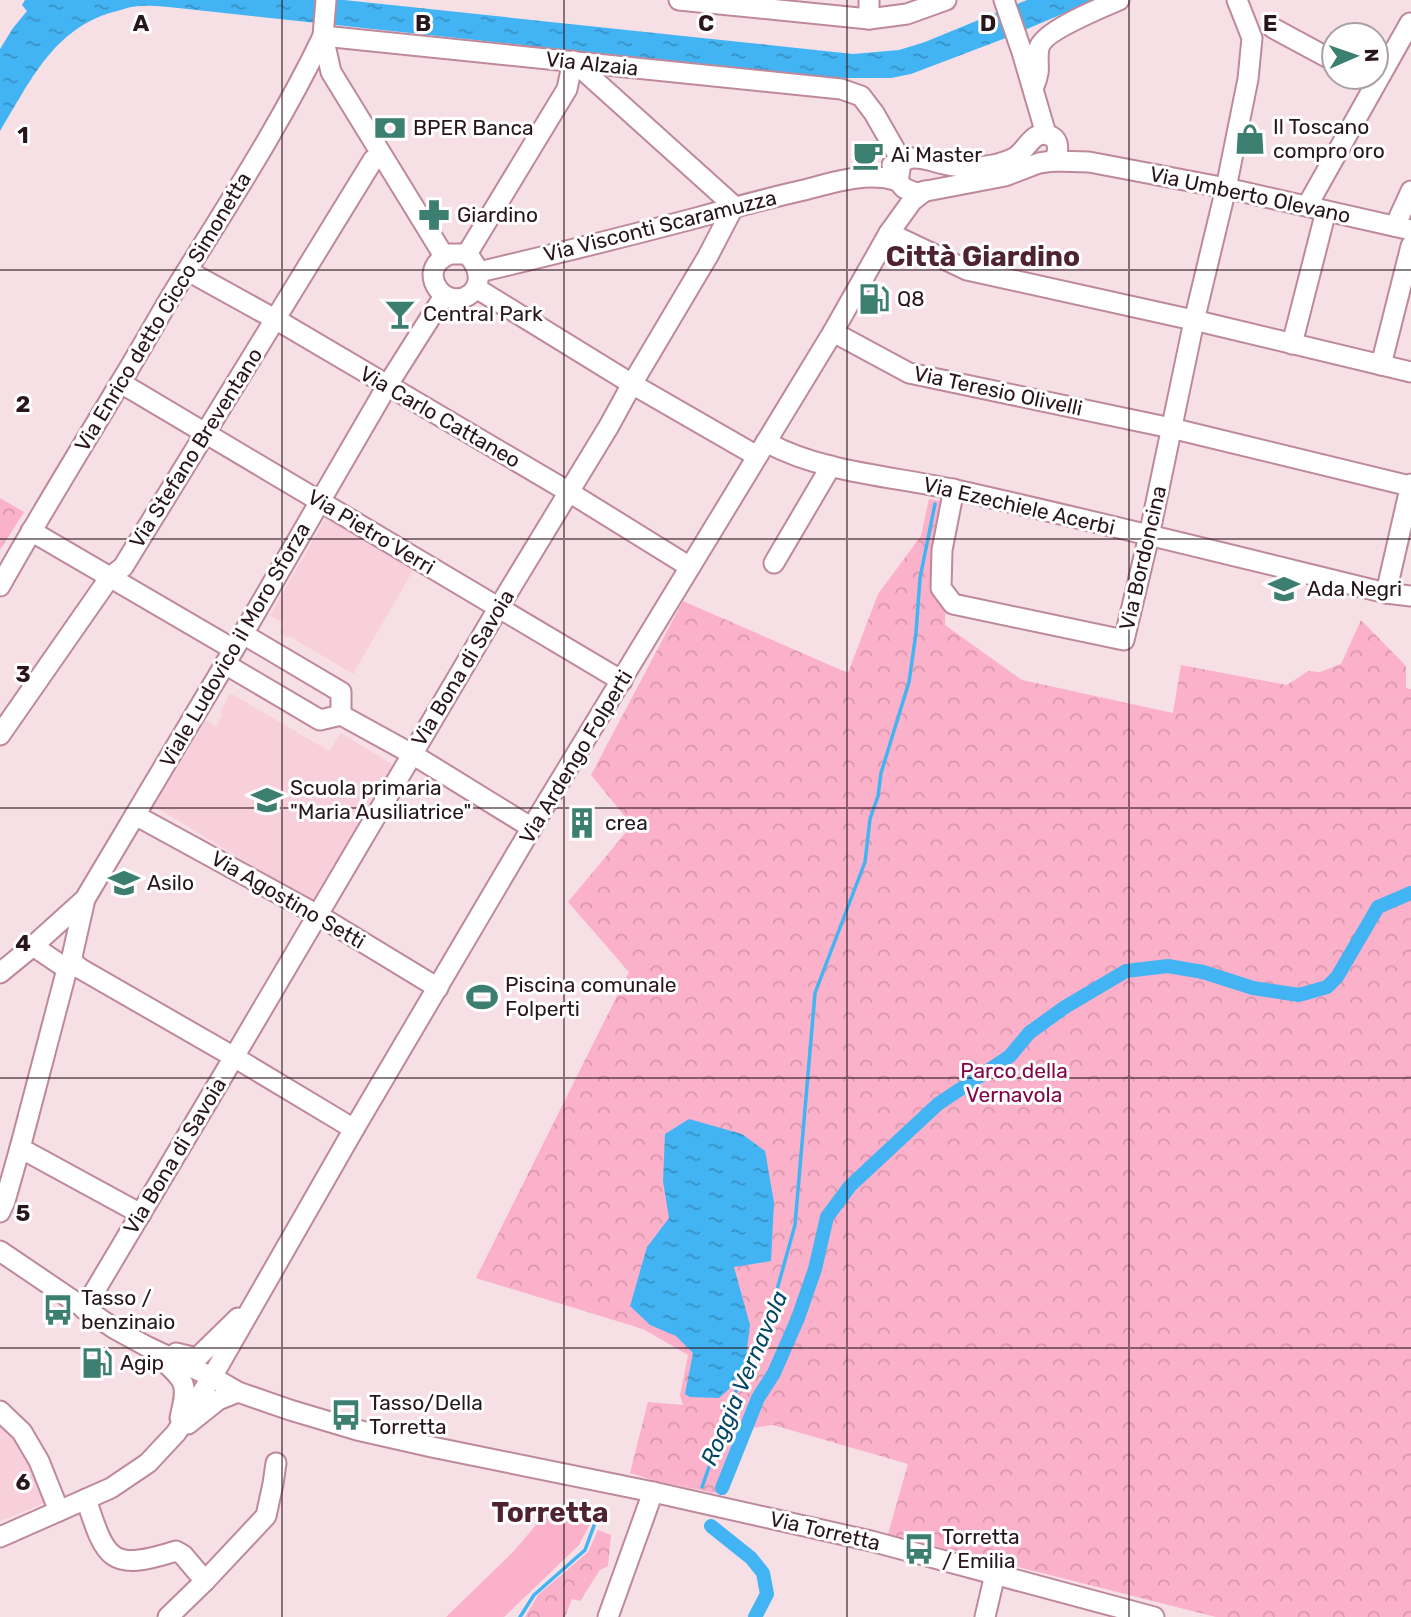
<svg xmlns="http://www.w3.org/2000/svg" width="1411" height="1617" viewBox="0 0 1411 1617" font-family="Rubik,sans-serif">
<defs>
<pattern id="forest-crowns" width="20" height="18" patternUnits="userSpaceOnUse" patternTransform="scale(1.75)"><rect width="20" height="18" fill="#fcb1ca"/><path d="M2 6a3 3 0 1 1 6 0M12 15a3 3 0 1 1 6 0" fill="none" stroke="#d897ad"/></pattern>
<pattern id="water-ripples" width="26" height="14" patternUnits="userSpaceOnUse" patternTransform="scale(1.75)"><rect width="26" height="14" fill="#42b4f3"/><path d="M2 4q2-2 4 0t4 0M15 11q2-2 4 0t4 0" fill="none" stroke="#3791c4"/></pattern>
</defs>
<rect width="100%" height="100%" fill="#f7dfe6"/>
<!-- built -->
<g fill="#f8d0dc">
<polygon points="327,516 415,567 353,674 289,636 287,637 279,632 284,624 270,615"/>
<polygon points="230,693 329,751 341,733 395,766 315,904 154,806 206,720 216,726 223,714 220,712"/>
<polygon points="0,1423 11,1433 26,1452 47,1502 0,1521"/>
</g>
<!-- grass -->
<polygon fill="#fcb1ca" points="543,1513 591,1522 579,1545 504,1617 446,1617 514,1551 541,1519"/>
<!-- forest -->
<g fill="url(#forest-crowns)">
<polygon points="0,498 24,512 0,550"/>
<polygon points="929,499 954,504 946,560 945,625 1022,680 1173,713 1181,665 1287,685 1308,671 1320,672 1341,664 1361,620 1406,666 1406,688 1411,689 1411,1617 1216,1617 888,1534 908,1464 773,1425 751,1428 725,1495 656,1481 630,1473 648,1402 683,1405 680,1395 688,1355 643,1329 476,1278 629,972 568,902 632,825 591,775 683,601 848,673 878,594 921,536"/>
<polygon points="598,1530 611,1535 608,1566 600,1570 580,1601 572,1599 565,1617 525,1617 538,1595 588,1552"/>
</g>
<!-- water -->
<g fill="url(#water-ripples)">
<path d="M 25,0 L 344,0 L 853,54 L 899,50 L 925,42 L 1027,0 L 1095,0 L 1011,36 L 911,74 L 891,78 L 828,78 L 178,8 C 166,7 152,5 140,6 C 131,6 122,10 113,12 C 53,29 30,82 0,131 L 0,49 L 13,28 L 27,11 L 22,5 Z"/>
<polygon points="689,1119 742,1134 765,1151 774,1202 771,1261 734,1267 750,1325 745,1365 729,1389 719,1398 690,1397 685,1394 693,1353 676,1336 650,1325 630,1306 647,1247 669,1218 663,1181 665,1134"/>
</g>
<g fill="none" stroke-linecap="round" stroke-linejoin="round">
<!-- stream -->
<g stroke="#42b4f3" stroke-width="3.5">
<polyline points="702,1487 734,1396 771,1311 795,1225 815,993 865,862 870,819 878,796 881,773 909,682 916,633 920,578 935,504"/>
<polyline points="520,1617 534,1595 585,1550 595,1523"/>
</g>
<!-- canal -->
<g stroke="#42b4f3" stroke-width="14">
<polyline points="722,1488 758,1398 774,1373 798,1318 815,1269 827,1217 850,1186 938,1104 1010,1056 1029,1033 1065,1007 1126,971 1168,966 1203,972 1253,988 1299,995 1327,987 1337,977 1378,907 1411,893"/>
<polyline points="711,1526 751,1558 763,1573 767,1594 755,1617"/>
</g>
<defs>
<g id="minor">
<polyline points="326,0 323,36 331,72 444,256"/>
<polyline points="679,0 869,19 907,14 946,0"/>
<polyline points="1004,0 1022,52 1046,134"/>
<polyline points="869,19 869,0"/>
<polyline points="1273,28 1334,61"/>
<polyline points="323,36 841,89 861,96 874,113 902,162"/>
<path d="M 1034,86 C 1042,68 1036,64 1039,48 C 1043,31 1103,7 1119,0"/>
<polyline points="901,163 898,181 904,188 916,193 1005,176 1039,163 1053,161 1089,162 1226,188 1411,230"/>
<path d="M 892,165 C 900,164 905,159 912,158 C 923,157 934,162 944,164 C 965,169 995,168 1014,158 C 1026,152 1032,130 1048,135 C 1061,139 1059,153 1053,161"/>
<polyline points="1307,206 1410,23"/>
<polyline points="1395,226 1411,191"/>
<polyline points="889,233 967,270 1202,322 1411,372"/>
<path d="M 450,254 L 467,254 C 498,287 457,314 438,289 C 435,285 433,279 433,274 C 434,264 442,257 450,254 Z"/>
<polyline points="467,254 567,89 573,61"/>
<polyline points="188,271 282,323 569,492 690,567"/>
<path d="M 479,272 C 551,255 624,237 696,218 C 732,208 768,198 804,190 C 835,182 868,171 898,181"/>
<polyline points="476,288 632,384 757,456"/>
<polyline points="833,332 909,373 1171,428 1410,486"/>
<polyline points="1292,344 1326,211"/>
<polyline points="1381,365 1411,246"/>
<polyline points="121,383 622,681"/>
<path d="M 766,442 C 823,473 893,476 956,490 C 1100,522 1243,558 1386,593 L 1411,596"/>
<polyline points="954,489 942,550 941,588 953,604 1124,640 1149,536 1194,321 1226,188 1248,79 1252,38 1237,0"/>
<polyline points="31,531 233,649"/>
<polyline points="774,563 831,466"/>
<path d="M 0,586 C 38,518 79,452 119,385 C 137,356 153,327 170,298 C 223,212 279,128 323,36"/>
<polyline points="1386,593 1411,484"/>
<polyline points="243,634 341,692 341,715"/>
<polyline points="225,664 320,720 341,715 412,754 532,828"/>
<polyline points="0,735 110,577 123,567 373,160 382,156"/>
<polyline points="135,815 318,915 438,988"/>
<polyline points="33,946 67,969"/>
<polyline points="71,961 81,969 234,1057 354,1129"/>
<polyline points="0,973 33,946 85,899 243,634 387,386 444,296"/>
<polyline points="20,1148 141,1214"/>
<polyline points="0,1212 5,1201 20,1148 67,969 71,961 85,899"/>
<polyline points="0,1251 115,1329 148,1347 212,1377 238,1392 290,1410 357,1430 432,1447 653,1492 871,1541 1154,1617"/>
<polyline points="84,1309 234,1057 499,607 609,426 632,384 708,256 734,206 573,61"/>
<polyline points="176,1353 197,1358 238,1318"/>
<path d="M 161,1359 C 187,1382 188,1384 180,1418"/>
<polyline points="0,1411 22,1432 39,1461 59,1511"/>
<polyline points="188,1424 218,1400 238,1392"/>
<path d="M 86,1499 C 106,1560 110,1572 176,1551 L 183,1555 L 205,1581"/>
<polyline points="0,1537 111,1488 148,1463 176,1433 212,1377 354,1129 538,817 833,332 889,233 912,201 925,191"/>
<polyline points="168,1617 205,1581 266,1516 273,1484 276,1463"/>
<polyline points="608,1617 653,1492"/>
<polyline points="985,1617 995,1574"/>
</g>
</defs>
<!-- minor casing -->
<use href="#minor" stroke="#be899a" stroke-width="23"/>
<!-- minor -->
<use href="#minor" stroke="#fff" stroke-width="19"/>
</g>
<!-- grid -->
<path fill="none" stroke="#29151c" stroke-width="2" stroke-opacity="0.55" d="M 282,0 L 282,1617M 564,0 L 564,1617M 847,0 L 847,1617M 1129,0 L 1129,1617M 0,270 L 1411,270M 0,539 L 1411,539M 0,808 L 1411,808M 0,1078 L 1411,1078M 0,1348 L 1411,1348"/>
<!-- icons -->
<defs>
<symbol id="bank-bare" viewBox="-9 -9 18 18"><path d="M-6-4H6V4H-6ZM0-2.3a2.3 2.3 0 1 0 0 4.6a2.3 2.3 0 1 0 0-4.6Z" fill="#3c7e70" stroke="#fff" stroke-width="2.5" paint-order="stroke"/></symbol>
<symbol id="shop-bare" viewBox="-9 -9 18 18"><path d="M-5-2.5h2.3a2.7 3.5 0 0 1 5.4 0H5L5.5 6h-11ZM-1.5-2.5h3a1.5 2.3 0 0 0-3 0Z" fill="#3c7e70" stroke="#fff" stroke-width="2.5" paint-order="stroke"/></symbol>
<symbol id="cafe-bare" viewBox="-9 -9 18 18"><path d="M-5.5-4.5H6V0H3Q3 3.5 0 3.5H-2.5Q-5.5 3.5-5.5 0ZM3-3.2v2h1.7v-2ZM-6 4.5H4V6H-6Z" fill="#3c7e70" stroke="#fff" stroke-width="2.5" paint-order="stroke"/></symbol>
<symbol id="pharmacy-bare" viewBox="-9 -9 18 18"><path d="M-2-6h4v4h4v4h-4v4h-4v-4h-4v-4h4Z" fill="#3c7e70" stroke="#fff" stroke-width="2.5" paint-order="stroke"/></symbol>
<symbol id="fuel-bare" viewBox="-9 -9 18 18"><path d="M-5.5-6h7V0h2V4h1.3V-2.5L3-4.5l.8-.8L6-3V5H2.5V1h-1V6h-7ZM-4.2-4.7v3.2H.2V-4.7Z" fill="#3c7e70" stroke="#fff" stroke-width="2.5" paint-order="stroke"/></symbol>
<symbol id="bar-bare" viewBox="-9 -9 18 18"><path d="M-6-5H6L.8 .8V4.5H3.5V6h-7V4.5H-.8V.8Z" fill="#3c7e70" stroke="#fff" stroke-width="2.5" paint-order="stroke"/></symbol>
<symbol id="school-bare" viewBox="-9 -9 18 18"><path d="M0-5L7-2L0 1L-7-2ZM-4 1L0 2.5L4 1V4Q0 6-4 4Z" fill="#3c7e70" stroke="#fff" stroke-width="2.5" paint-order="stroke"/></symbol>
<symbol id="building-bare" viewBox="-9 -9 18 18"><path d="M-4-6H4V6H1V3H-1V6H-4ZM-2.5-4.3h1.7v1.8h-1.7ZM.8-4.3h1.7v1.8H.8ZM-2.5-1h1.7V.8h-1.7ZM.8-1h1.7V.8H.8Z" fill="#3c7e70" stroke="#fff" stroke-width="2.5" paint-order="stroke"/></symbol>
<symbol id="stadium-bare" viewBox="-9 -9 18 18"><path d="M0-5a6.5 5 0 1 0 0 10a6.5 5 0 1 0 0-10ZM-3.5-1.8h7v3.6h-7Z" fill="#3c7e70" stroke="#fff" stroke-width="2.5" paint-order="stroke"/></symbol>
<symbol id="bus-bare" viewBox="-9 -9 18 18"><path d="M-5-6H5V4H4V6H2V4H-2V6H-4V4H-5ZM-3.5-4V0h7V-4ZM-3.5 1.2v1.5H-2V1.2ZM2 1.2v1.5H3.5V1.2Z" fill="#3c7e70" stroke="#fff" stroke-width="2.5" paint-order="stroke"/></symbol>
</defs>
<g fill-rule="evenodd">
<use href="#bank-bare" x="368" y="106" width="44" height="44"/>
<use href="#shop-bare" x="1228" y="117" width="44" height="44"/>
<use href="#cafe-bare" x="846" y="133" width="44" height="44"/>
<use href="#pharmacy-bare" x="412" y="193" width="44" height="44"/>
<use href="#fuel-bare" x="852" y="277" width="44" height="44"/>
<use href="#bar-bare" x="378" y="292" width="44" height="44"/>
<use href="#school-bare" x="1262" y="567" width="44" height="44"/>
<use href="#school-bare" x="245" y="778" width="44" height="44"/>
<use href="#building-bare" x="560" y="801" width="44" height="44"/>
<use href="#school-bare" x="102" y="861" width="44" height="44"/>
<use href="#stadium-bare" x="460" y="975" width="44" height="44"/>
<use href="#bus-bare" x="36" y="1288" width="44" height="44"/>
<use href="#fuel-bare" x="75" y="1341" width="44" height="44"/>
<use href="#bus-bare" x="324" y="1393" width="44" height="44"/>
<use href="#bus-bare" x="897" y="1527" width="44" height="44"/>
</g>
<g text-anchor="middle" stroke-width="6" stroke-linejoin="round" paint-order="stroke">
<!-- street labels -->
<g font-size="21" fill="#29151c" stroke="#fff">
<text transform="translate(592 64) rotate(6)" y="7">Via Alzaia</text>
<text transform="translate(1250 195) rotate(12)" y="7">Via Umberto Olevano</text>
<text transform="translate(660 226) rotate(-14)" y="7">Via Visconti Scaramuzza</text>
<text transform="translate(163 312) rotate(-59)" y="7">Via Enrico detto Cicco Simonetta</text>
<text transform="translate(998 391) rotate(12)" y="7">Via Teresio Olivelli</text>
<text transform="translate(440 417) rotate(30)" y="7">Via Carlo Cattaneo</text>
<text transform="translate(196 448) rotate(-58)" y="7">Via Stefano Breventano</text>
<text transform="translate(1019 506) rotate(13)" y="7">Via Ezechiele Acerbi</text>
<text transform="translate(371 532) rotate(31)" y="7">Via Pietro Verri</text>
<text transform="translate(1143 558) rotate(-77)" y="7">Via Bordoncina</text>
<text transform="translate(235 645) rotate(-60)" y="7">Viale Ludovico il Moro Sforza</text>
<text transform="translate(463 668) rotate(-59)" y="7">Via Bona di Savoia</text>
<text transform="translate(576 757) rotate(-59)" y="7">Via Ardengo Folperti</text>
<text transform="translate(288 900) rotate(30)" y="7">Via Agostino Setti</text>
<text transform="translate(175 1156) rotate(-59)" y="7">Via Bona di Savoia</text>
<text transform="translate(825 1531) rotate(13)" y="7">Via Torretta</text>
</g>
<!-- poi labels -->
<g font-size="21" fill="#29151c" stroke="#fff" text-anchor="start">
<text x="1273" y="134">Il Toscano<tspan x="1273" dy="24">compro oro</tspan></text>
<text x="413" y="135">BPER Banca</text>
<text x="891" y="162">Ai Master</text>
<text x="457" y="222">Giardino</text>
<text x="897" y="306">Q8</text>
<text x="423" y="321">Central Park</text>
<text x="1307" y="596">Ada Negri</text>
<text x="290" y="795">Scuola primaria<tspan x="290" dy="24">"Maria Ausiliatrice"</tspan></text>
<text x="605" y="830">crea</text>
<text x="147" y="890">Asilo</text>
<text x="505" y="992">Piscina comunale<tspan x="505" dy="24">Folperti</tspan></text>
<text x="81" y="1305">Tasso /<tspan x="81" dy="24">benzinaio</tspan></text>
<text x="120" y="1370">Agip</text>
<text x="369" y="1410">Tasso/Della<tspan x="369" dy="24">Torretta</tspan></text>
<text x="942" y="1544">Torretta<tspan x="942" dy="24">/ Emilia</tspan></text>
</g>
<!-- park labels -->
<g font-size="21" fill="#830347" stroke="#fff">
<text x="1014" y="1078">Parco della<tspan x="1014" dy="24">Vernavola</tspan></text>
</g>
<!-- water labels -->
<g font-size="23" font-style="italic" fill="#054666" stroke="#fff">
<text transform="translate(744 1378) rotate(-67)" y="8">Roggia Vernavola</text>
</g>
<!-- district labels -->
<g font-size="28" font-weight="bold" fill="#4e2233" stroke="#fff">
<text x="983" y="266">Città Giardino</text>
<text x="550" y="1522">Torretta</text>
</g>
</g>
<g font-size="23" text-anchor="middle" font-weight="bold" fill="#29151c" stroke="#fff" stroke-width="6" stroke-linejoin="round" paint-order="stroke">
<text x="141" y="31">A</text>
<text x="423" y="31">B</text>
<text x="706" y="31">C</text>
<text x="988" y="31">D</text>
<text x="1270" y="31">E</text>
<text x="23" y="143">1</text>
<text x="23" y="412">2</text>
<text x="23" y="682">3</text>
<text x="23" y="951">4</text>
<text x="23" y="1221">5</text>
<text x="23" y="1490">6</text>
</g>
<!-- north arrow -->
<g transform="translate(1355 56) rotate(88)"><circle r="33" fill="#ffffff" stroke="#a9a1a4" stroke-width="2"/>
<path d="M0-5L12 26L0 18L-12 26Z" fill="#3c7e70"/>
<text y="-10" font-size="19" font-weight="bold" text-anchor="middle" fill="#29151c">N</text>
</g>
</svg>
